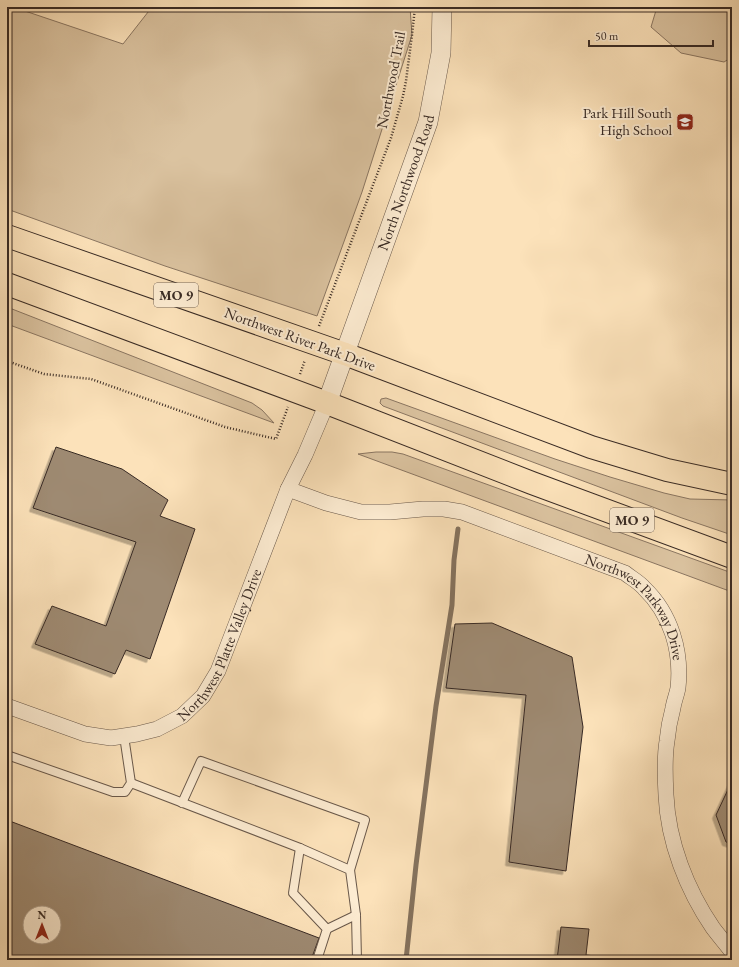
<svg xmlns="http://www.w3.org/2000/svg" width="739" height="967" viewBox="0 0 739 967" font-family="'EB Garamond',serif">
<defs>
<filter id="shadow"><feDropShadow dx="-3.5" dy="3.5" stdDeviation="0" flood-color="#0004"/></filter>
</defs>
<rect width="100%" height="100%" fill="#fce2ba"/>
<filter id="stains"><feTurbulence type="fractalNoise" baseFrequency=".005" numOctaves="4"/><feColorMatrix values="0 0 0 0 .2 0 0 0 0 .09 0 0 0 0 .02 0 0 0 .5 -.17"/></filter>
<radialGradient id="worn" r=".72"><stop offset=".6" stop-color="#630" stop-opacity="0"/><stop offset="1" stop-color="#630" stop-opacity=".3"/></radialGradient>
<!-- green -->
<g fill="#dbc3a0" stroke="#8a7662">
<polygon points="7,7 13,7 123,44 152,7 410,7 412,35 362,192 317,316 165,266 7,209"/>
<polygon points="657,7 732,7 732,57 724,62 681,53 651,27"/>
<polygon points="7,307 252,403 262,410 274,423 7,324"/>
<polygon points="386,398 555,459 610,477 664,493 690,499 732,500 732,535 682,518 383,406 380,403 381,399"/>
<polygon points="376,452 392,452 403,454 732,573 732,592 358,454"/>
</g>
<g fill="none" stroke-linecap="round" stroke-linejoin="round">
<!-- stream -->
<polyline stroke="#85735f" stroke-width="5" points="406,960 416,865 436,706 452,605 454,560 458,529"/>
</g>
<!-- building -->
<g fill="#9e8a72" stroke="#382a24" fill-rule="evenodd" filter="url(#shadow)">
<polygon points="56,447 122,469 168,500 160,516 195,529 150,659 126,650 115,674 35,644 52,606 106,626 136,542 33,508"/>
<polygon points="492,623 572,657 583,727 566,871 509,862 526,695 446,688 455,624"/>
<polygon points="732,781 732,844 726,842 716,815"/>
<path d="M 7,820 L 319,938 L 311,960 L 7,960 ZM 30,913 L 54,913 L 54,937 L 30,937 Z"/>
<polygon points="561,927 589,929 586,955 634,960 557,960"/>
</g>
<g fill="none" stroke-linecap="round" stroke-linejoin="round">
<defs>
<g id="service">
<polyline points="7,755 113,792 125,792 131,783 124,736"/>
<polyline points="131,783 300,848 350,870 356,915 357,960"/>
<polyline points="182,803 201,761 365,820 350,870"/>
<polyline points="300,848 293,893 327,929 317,960"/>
<polyline points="327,929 356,915"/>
</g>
<g id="minor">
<path id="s1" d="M 288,489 L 326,503 L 361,512 L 390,512 L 423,509 L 444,509 L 462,512 L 625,573 C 631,578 639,582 644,588 C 671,614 682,651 678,688 C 677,694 674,701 673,708 C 670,719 668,730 667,741 C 664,759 665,777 666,795 C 668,842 687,890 713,928 C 719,936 726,944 732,952"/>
<path id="s2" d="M 7,706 L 85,734 L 111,738 L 137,734 L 157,729 L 182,716 L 203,696 L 218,671 L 288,489 L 305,455 L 327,403"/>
</g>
<g id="tertiary">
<path id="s3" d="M 327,403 L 428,122 L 441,53 L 442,7"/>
</g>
<g id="primary">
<polyline points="7,236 345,354"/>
<polyline points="7,284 327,403"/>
</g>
<g id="motorway">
<polyline points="345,354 591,447 667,470 732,484"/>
<polyline points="327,403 532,483 732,557"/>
</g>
</defs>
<!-- service casing -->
<use href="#service" stroke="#69584a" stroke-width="10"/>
<!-- minor casing -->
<use href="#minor" stroke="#69584a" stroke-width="16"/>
<!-- tertiary casing -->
<use href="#tertiary" stroke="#69584a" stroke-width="20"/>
<!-- primary casing -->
<use href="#primary" stroke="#382a24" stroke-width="24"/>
<!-- motorway casing -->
<use href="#motorway" stroke="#382a24" stroke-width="24"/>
<!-- path -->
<g stroke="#382a24" stroke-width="2.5" stroke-dasharray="1 2" stroke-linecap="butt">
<polyline points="319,326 391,138 403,96 406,81 412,35 415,7"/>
<polyline points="7,361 44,374 91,379 225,427 276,439 288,407"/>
<polyline points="300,374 305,360"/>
</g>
<!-- service -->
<use href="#service" stroke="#fdecd2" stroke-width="8"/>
<!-- minor -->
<use href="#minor" stroke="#fdecd2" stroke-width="15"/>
<!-- tertiary -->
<use href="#tertiary" stroke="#fdecd2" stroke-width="19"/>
<!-- primary -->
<use href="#primary" stroke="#fce2ba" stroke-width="22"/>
<!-- motorway -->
<use href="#motorway" stroke="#fce2ba" stroke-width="22"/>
</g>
<!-- icons -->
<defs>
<symbol id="school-square" viewBox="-11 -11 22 22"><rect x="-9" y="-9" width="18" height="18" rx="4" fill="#8f2418" stroke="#fdecd2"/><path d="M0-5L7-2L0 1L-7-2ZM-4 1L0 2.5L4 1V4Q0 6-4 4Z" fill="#fff"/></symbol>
</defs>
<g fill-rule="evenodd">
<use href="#school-square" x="675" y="112" width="20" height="20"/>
</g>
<g text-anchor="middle" stroke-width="4" stroke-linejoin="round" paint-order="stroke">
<!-- shield labels -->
<g fill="#fdecd2" stroke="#736458" stroke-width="1">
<rect x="154" y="283" width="44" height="24" rx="3"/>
<rect x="610" y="508" width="44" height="24" rx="3"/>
</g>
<g font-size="14" font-weight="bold" fill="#382a24">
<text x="176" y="300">MO 9</text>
<text x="632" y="525">MO 9</text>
</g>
<!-- street labels -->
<g font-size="15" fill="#382a24" stroke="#fdecd2">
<text transform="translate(391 80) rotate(-79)" y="5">Northwood Trail</text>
<text dy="5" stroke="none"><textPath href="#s3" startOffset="234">North Northwood Road</textPath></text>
<text transform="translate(300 339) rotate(20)" y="5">Northwest River Park Drive</text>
<text dy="5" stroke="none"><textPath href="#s1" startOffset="384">Northwest Parkway Drive</textPath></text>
<text dy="5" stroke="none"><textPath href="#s2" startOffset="266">Northwest Platte Valley Drive</textPath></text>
</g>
<!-- poi labels -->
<g font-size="15" fill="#382a24" stroke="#fdecd2" text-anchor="end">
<text x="672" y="118">Park Hill South<tspan x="672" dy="17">High School</tspan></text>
</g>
</g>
<!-- margin -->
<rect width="739" height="967" fill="none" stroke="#fce2ba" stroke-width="24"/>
<rect x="8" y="8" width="723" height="951" fill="none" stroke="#382a24" stroke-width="2"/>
<rect x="12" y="12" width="715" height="943" fill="none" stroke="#382a24"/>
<!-- north arrow -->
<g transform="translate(42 925)"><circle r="19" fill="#fdecd2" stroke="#ae9e8c"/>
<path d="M0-3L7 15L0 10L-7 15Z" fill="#8f2418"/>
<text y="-6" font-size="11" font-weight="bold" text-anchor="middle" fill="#382a24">N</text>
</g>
<!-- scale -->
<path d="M589 40v6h124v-6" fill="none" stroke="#382a24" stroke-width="2"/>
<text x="595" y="40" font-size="12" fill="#382a24" stroke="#fdecd2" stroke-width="3" paint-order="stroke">50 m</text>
<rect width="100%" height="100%" filter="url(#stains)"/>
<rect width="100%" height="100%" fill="url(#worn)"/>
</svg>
